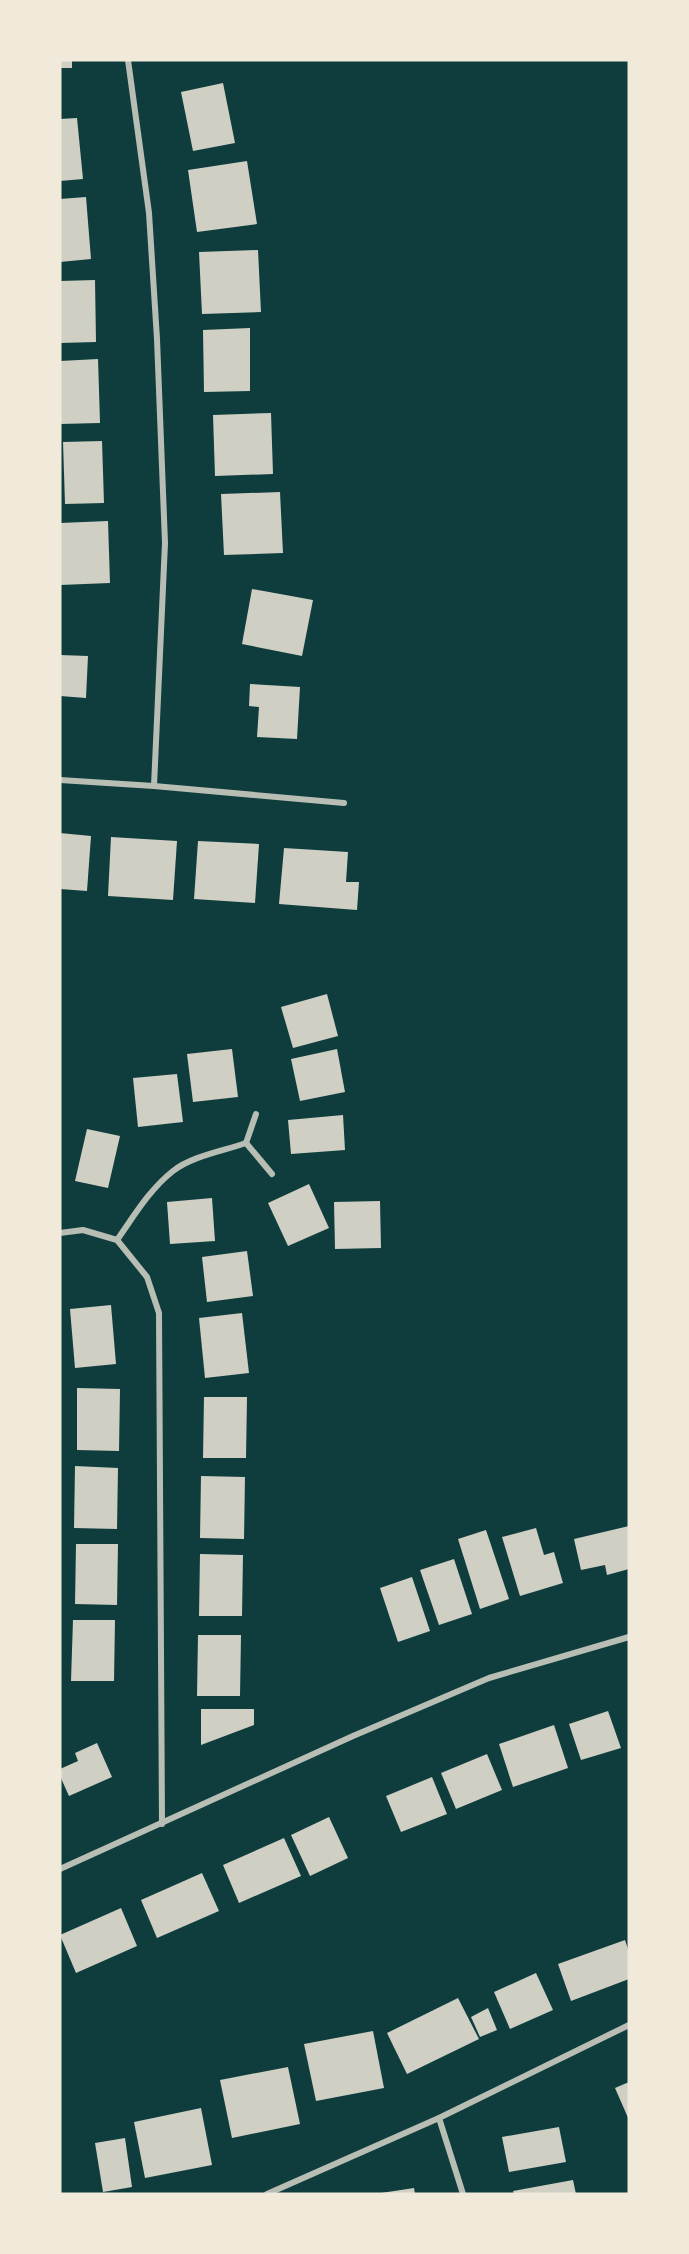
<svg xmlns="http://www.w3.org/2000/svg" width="689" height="2254" viewBox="0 0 689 2254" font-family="Ubuntu,sans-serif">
<rect width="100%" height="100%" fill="#0f3d3e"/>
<!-- building -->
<g fill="#cfcfc3">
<rect x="60" y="60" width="12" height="8"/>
<polygon points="223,83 235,143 193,151 181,92"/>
<polygon points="77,118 83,179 60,181 60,119"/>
<polygon points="247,161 257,224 197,232 188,170"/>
<polygon points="86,197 91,259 60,262 60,199"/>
<polygon points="258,250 261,312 202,314 199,252"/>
<polygon points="95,280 96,342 60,343 60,281"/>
<polygon points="250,328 250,391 204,392 203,330"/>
<polygon points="98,359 100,423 60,424 60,361"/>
<polygon points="271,413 273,474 215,476 213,415"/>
<polygon points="102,441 104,503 65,504 63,442"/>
<polygon points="280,492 283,553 224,555 221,494"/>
<polygon points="108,521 110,583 60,585 60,523"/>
<polygon points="252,589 313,600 302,656 242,644"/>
<polygon points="60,655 88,656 86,698 60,696"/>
<polygon points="250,684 300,687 297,739 257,737 259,707 249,706"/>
<polygon points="60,833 91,836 87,891 60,889"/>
<polygon points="111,837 177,841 173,900 108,896"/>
<polygon points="198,841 259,844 255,903 194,899"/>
<polygon points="284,848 348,852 346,882 359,882 357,910 279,904"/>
<polygon points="327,994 338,1036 293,1048 281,1007"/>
<polygon points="232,1049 238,1097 193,1102 187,1054"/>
<polygon points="337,1049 345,1092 300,1101 291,1059"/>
<polygon points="177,1074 183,1122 138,1127 133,1078"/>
<polygon points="343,1115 345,1150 291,1154 288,1120"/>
<polygon points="87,1129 120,1136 108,1188 75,1181"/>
<polygon points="309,1184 329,1228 288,1246 268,1203"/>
<polygon points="212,1198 215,1241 170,1244 167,1202"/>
<polygon points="380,1201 381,1248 335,1249 334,1202"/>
<polygon points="247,1251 253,1296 207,1302 202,1257"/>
<polygon points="111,1305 116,1364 75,1368 70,1309"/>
<polygon points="242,1313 249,1373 205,1378 199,1318"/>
<polygon points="77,1388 120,1389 119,1451 77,1450"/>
<polygon points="204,1397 247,1397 246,1458 203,1458"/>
<polygon points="75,1466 118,1468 117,1529 74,1528"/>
<polygon points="201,1476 245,1477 244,1539 200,1538"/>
<polygon points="629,1526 629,1569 607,1575 605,1565 581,1570 574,1539"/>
<polygon points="536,1528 544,1555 554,1552 563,1583 520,1596 502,1537"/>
<polygon points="486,1530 509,1599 480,1609 458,1539"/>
<polygon points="76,1544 118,1544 117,1605 75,1604"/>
<polygon points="200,1554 243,1555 242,1616 199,1616"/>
<polygon points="454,1559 472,1614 439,1625 420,1570"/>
<polygon points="412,1577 430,1631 398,1642 380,1588"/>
<polygon points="73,1620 115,1620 114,1681 71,1681"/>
<polygon points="198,1635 241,1635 240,1696 197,1696"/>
<polygon points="201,1709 254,1709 254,1725 201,1745"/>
<polygon points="608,1711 621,1748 581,1760 569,1724"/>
<polygon points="554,1725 568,1768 513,1787 499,1744"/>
<polygon points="97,1743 112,1777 69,1796 60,1776 60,1769 78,1761 75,1753"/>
<polygon points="487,1754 502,1790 456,1809 441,1773"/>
<polygon points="432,1777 447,1814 401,1832 386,1796"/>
<polygon points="329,1817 348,1858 310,1876 291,1835"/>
<polygon points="284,1838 301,1876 239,1903 223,1865"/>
<polygon points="202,1873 219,1911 157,1938 141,1900"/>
<polygon points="121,1908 137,1946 76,1973 60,1935"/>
<polygon points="625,1940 629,1952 629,1979 571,2001 558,1964"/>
<polygon points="536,1973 553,2010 510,2029 494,1992"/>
<polygon points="458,1998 479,2039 407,2074 387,2033"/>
<polygon points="488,2008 497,2030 480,2037 471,2017"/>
<polygon points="373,2031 384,2088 316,2101 304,2044"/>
<polygon points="288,2067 300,2124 232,2138 220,2080"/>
<polygon points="629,2082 629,2120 615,2088"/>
<polygon points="201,2108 212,2165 145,2178 134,2122"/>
<polygon points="559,2127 566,2162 509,2172 502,2137"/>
<polygon points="125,2138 132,2187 103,2192 95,2143"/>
<polygon points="573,2180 576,2194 514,2194 513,2191"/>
<polygon points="414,2188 415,2194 381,2194 381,2193"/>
</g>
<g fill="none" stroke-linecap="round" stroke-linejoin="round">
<!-- minor -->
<g stroke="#b8beb3" stroke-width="6">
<polyline points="128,60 149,213 157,339 165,543 154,786"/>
<polyline points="60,780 154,786 344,803"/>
<polyline points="246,1143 256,1114"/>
<polyline points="60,1233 83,1230 117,1240 147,1277 159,1313 162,1824"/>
<path d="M 117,1240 C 134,1216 149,1190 173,1171 C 192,1156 223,1151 246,1143 L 272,1174"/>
<polyline points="60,1869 353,1736 489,1678 629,1637"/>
<polyline points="439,2118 463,2194"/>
<polyline points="267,2194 439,2118 629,2025"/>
</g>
</g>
<!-- border -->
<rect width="689" height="2254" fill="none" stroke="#f1e9da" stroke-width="123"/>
</svg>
